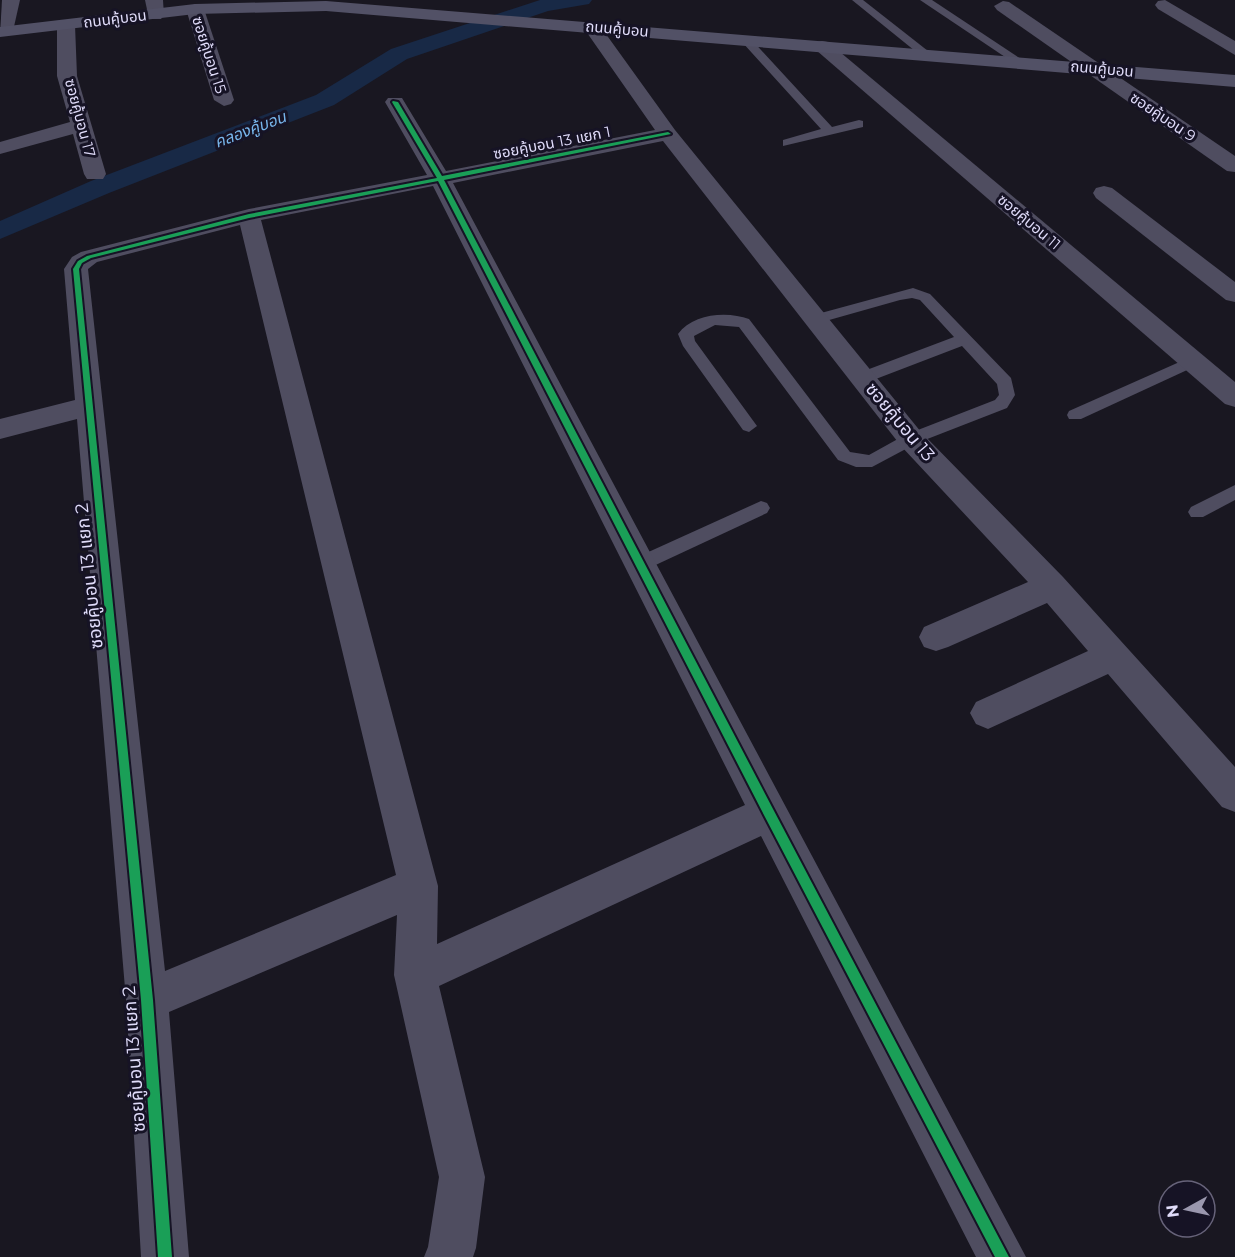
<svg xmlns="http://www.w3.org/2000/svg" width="1235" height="1257" viewBox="0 0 1235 1257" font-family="Montserrat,'Noto Sans Thai',sans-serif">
<rect width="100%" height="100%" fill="#191721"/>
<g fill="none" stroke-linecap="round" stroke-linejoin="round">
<!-- canal -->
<polygon fill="#182946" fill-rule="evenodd" points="540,0 592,0 589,4 548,11 407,59 334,105 109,193 0,239 0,221 91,181 316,95 391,49"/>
<!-- service -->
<g fill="#4f4d60" fill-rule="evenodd">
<polygon points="852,0 863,0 928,51 928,55 920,55"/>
<polygon points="920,0 932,0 1024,61 1014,63"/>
<polygon points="742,38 750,38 832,127 859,120 863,121 863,127 783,146 783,140 821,129 742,42"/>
<path d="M 913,288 L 930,294 L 1011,378 L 1015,395 L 1007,408 L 917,443 L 872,467 L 856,467 L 838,460 L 739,327 L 715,325 L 694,336 L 695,341 L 757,426 L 749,432 L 743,430 L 683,346 L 678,334 C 693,313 728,311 749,319 L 850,452 L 869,455 L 905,435 L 995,400 L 999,395 L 997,384 L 962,346 L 868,382 L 856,382 L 854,378 L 856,374 L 954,337 L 920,300 L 912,298 L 900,300 L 815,324 L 808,319 L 810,316 Z"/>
<polygon points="1193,356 1198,357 1201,361 1198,365 1081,419 1069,419 1067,415 1069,411"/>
<polygon points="1235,485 1235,500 1203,517 1191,517 1188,512 1191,507"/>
<polygon points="761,501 767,503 770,508 767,513 647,569 640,572 633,569 631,564 633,559"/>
</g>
<!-- minor -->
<g fill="#4f4d60" fill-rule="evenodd">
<polygon points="2,0 20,0 13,31 4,36 0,35"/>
<polygon points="145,0 163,0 164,15 161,19 149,19"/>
<polygon points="1165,0 1235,41 1235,55 1158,9 1155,5 1158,1"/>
<polygon points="1003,1 1009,2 1235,156 1235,172 1227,171 997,10 994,6"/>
<polygon points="195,4 204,9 234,100 231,104 224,106 214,100 186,9"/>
<polygon points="66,20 75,25 77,76 106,174 103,179 87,179 84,174 73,134 0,154 0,142 70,122 57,76 57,25"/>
<path d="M 592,22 L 598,23 L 675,130 L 921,432 L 1063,577 L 1235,767 L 1235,812 L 1222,807 L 1108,674 L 988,729 L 976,724 L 970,713 L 976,702 L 1088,651 L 1047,603 L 948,647 L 936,651 L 924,647 L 919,637 L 924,627 L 1028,582 L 901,446 L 663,141 L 453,183 L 1026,1257 L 976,1257 L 761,836 L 439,986 L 485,1177 L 476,1248 L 473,1257 L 424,1257 L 428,1247 L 439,1177 L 394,975 L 397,915 L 169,1012 L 189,1257 L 141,1257 L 126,1000 L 77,419 L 0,439 L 0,419 L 75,400 L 64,269 L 72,257 L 81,252 L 249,209 L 427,175 L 385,102 L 388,98 L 402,98 L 446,171 L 655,130 L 583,27 ZM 433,186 L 745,805 L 437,944 L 438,886 L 261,220 ZM 240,225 L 396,875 L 165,971 L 88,269 L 97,262 Z"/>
<polygon points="822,41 828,42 1235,382 1235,407 1225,404 816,50 813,46 816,42"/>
<polygon points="1104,186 1112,188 1235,282 1235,302 1226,300 1096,198 1093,193 1096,188"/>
</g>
<!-- secondary -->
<polygon fill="#525166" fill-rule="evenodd" points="326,1 1235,75 1235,87 326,11 195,14 0,37 0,27 195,4"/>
<defs>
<polygon id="cycleway" points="393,101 398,102 442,176 668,132 671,134 444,180 773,809 1009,1257 995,1257 765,817 438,181 249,218 91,258 82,263 79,269 153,1000 172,1257 158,1257 141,1000 73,269 78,261 87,256 249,214 437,178 392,102"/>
</defs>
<!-- cycleway casing -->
<use href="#cycleway" stroke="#161325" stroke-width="4"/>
<!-- cycleway -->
<use href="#cycleway" fill="#1a9f57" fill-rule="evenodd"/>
</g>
<g text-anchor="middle" stroke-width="6" stroke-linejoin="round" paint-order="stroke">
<!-- far-street labels -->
<g font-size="15" fill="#e0dcfa" stroke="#161325">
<text transform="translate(115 19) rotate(-7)" y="5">ถนนคู้บอน</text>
<text transform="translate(617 29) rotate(5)" y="5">ถนนคู้บอน</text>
<text transform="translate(209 55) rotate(72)" y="5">ซอยคู้บอน 15</text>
<text transform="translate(1102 69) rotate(5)" y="5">ถนนคู้บอน</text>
<text transform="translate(1163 117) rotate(34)" y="5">ซอยคู้บอน 9</text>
<text transform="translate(80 118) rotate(75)" y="5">ซอยคู้บอน 17</text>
<text transform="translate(552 143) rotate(-11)" y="5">ซอยคู้บอน 13 แยก 1</text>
<text transform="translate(1029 222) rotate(40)" y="5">ซอยคู้บอน 11</text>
</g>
<!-- far-water labels -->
<g font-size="16" font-style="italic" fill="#78b6ec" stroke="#161325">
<text transform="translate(250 129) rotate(-21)" y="6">คลองคู้บอน</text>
</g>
<!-- street labels -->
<g font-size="18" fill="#e0dcfa" stroke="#161325">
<text transform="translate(900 422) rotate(50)" y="6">ซอยคู้บอน 13</text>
<text transform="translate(89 576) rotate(-96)" y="6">ซอยคู้บอน 13 แยก 2</text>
<text transform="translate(134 1059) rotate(-94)" y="6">ซอยคู้บอน 13 แยก 2</text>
</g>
</g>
<!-- north arrow -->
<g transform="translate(1187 1209) rotate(262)"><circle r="28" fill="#161325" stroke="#67637a" stroke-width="1.5"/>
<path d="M0-4.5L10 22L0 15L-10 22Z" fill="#9a97ae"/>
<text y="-9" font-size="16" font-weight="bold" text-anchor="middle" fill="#e0dcfa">N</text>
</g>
</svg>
